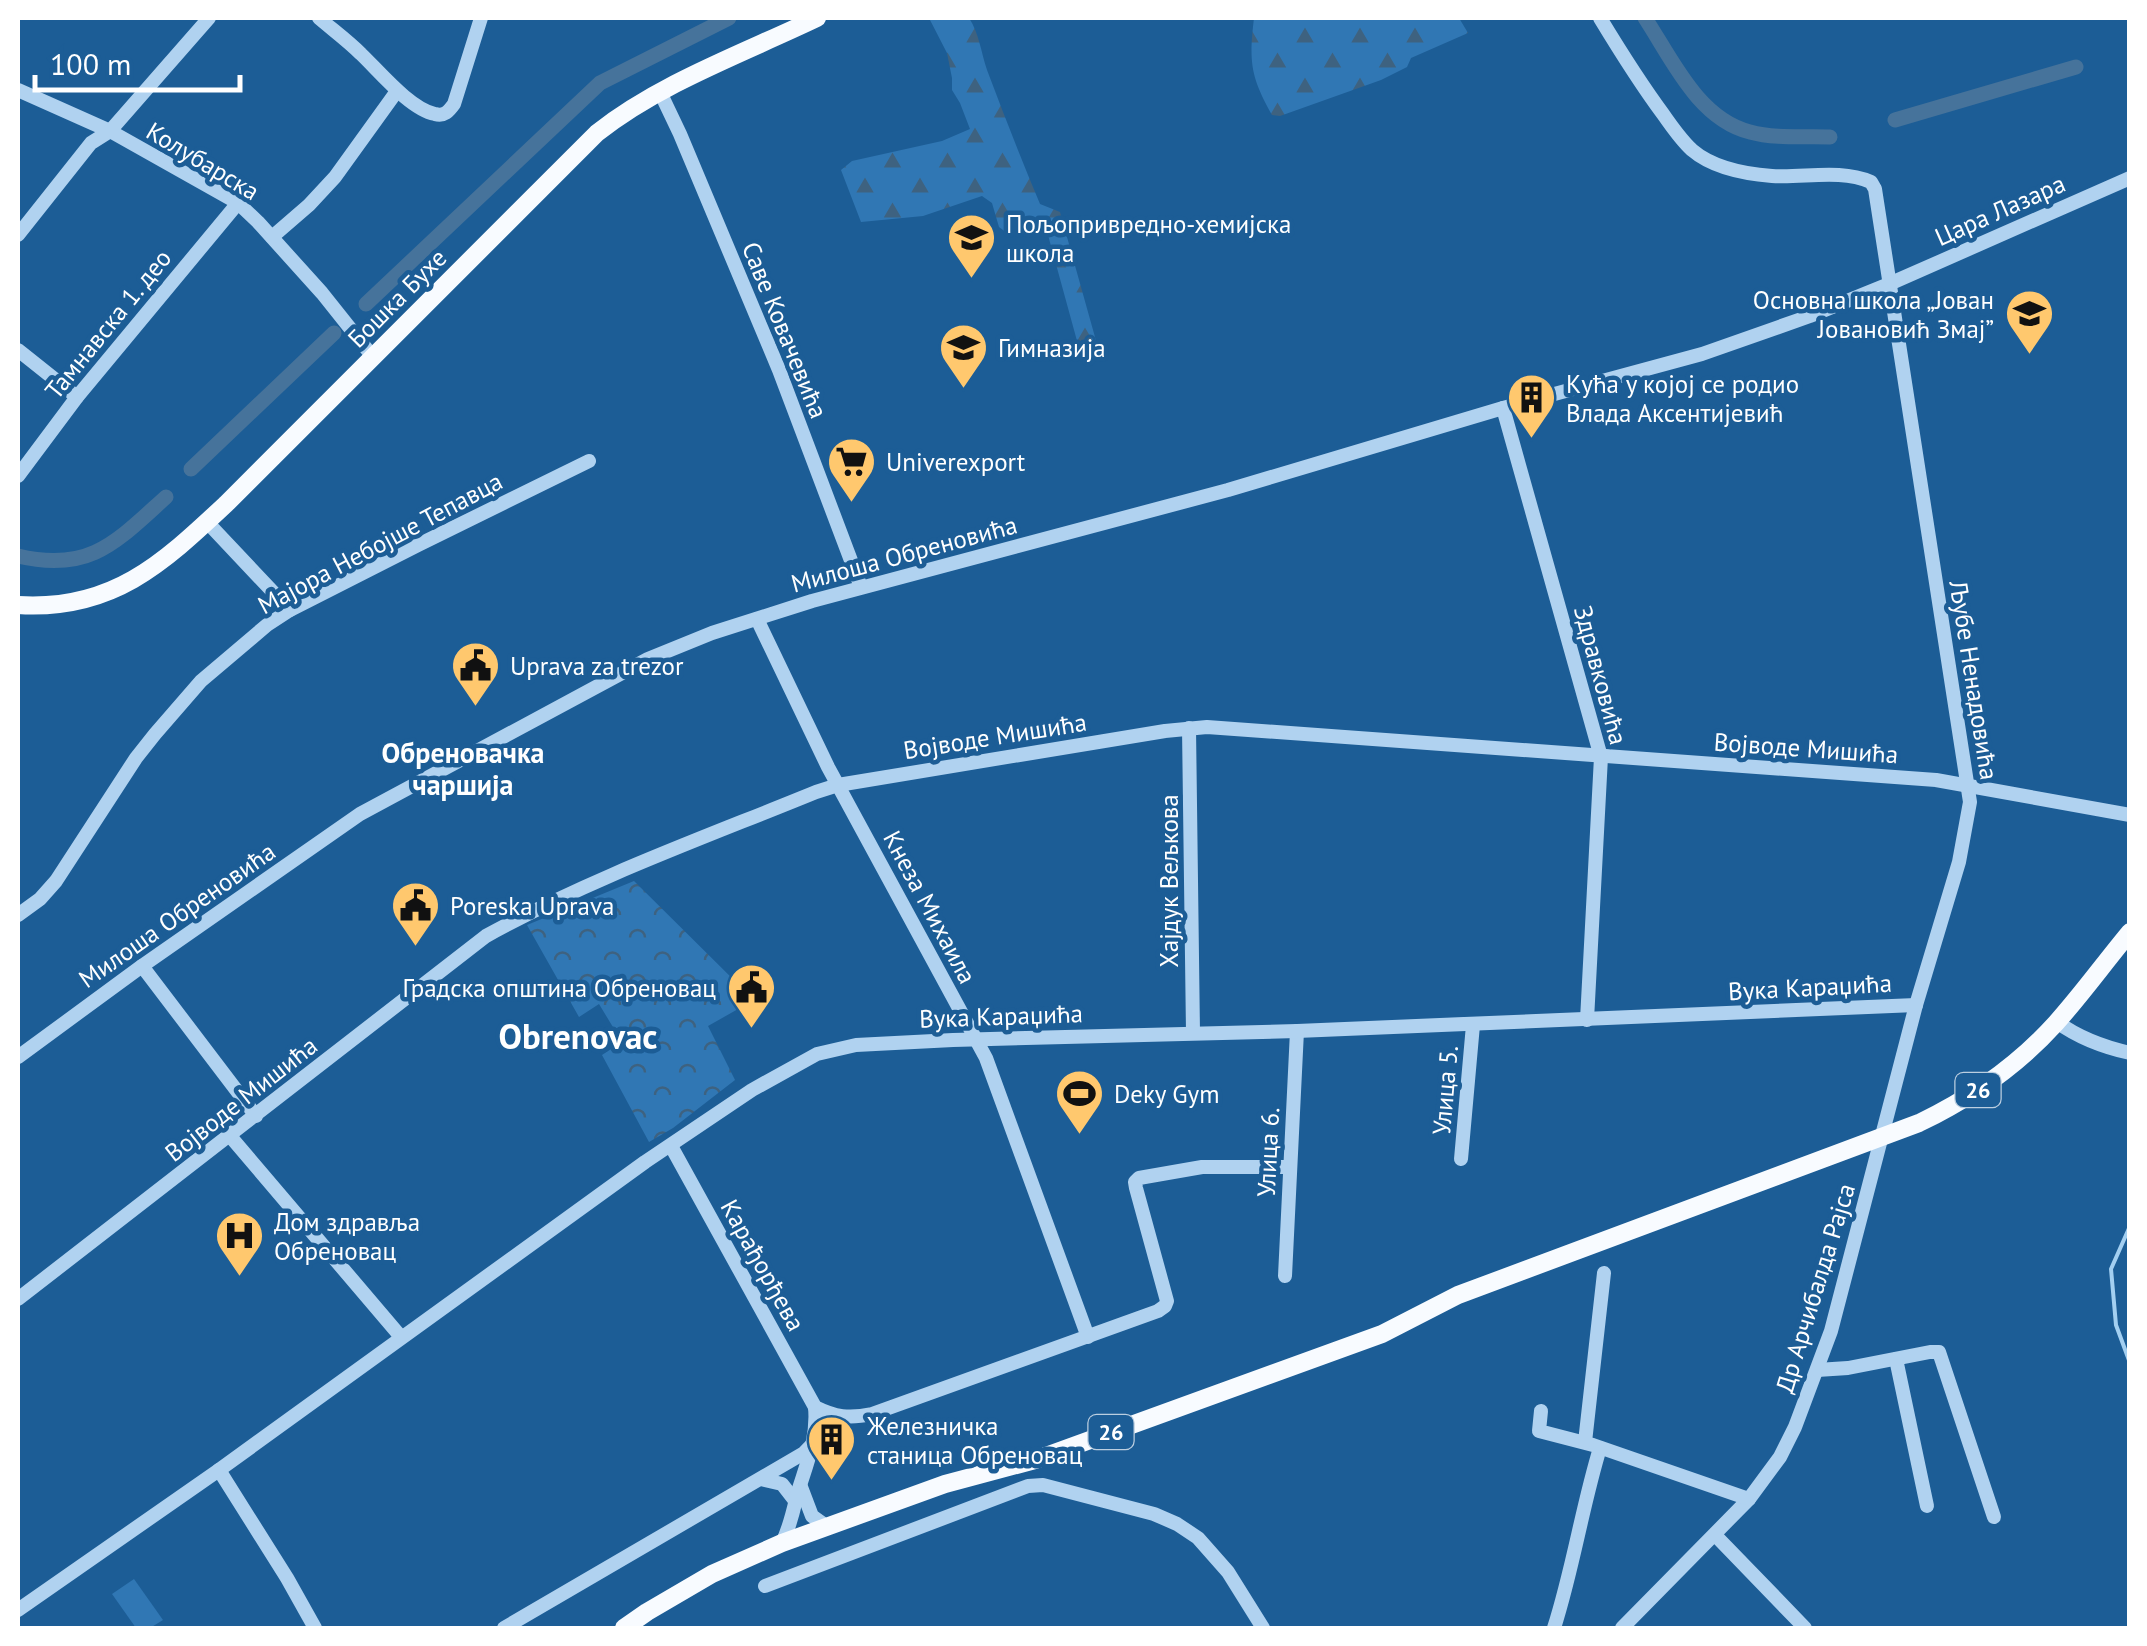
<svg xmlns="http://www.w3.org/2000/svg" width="2147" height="1646" viewBox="0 0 2147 1646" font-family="'PT Sans',sans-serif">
<defs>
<pattern id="forest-firs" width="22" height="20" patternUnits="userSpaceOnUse" patternTransform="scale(2.5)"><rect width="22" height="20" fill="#3077b4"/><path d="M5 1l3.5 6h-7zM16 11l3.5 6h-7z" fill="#3e6280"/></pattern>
<pattern id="park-crowns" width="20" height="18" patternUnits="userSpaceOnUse" patternTransform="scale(2.5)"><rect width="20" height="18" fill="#3077b4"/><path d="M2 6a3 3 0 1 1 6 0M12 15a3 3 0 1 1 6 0" fill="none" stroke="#3e6280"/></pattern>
</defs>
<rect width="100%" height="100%" fill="#1c5d96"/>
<!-- green -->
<polygon fill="#3077b4" points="134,1579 163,1620 150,1628 136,1628 112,1594"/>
<!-- forest -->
<g fill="url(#forest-firs)">
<path d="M 929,18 L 969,18 C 979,33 981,52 987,70 C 1004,115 1021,159 1040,204 L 1060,212 L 1100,355 L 1082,359 L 1048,235 L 1007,233 L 999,227 L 992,203 L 982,196 L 923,216 L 861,222 L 841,170 L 852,161 L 942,141 L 970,129 L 960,103 L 952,90 L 952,78 L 947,53 Z"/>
<path d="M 1254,18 L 1459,18 L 1468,33 L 1411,58 L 1407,67 L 1381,80 L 1280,116 L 1272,115 C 1250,76 1249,61 1254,18 Z"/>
</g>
<!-- park -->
<polygon fill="url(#park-crowns)" points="634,881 754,1000 708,1026 735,1080 673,1128 649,1142 602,1055 622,1042 599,1004 579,1017 527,925"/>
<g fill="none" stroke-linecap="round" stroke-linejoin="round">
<!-- stream -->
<polyline stroke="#a3cff1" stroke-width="4" points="2130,1226 2111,1269 2116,1325 2130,1363"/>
<!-- canal -->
<g stroke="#46739b" stroke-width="15">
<path d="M 1645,18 C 1672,59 1698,119 1750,132 C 1775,139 1805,136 1830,137"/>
<polyline points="1895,120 2076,67"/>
<polyline points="366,304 600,83 729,18"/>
<polyline points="191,469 334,333"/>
<path d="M 18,556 C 90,573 116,542 166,497"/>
</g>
<!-- minor -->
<g stroke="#b0d2f0" stroke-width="14">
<path d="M 319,18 C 333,30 348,41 361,54 C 379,71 410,109 435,114 C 444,117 449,111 454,104 L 481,18"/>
<path d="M 1600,18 C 1620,51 1640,83 1663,114 C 1672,127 1681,140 1692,150 C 1713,168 1746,174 1772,176 C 1805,178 1840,169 1871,182 L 1875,189 L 1970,802 L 1959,862 L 1916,1005 L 1831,1331 L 1795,1427 L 1780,1457 L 1749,1499 L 1622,1628"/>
<polyline points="18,90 110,131 238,203 258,222 322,293 373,357"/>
<polyline points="660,92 680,134 779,370 861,587"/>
<polyline points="18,235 91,143 110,131 209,18"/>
<polyline points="272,237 309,205 335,177 397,91"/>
<polyline points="18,350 77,397"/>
<polyline points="1503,408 1601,757 1587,1020"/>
<polyline points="18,476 77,397 238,203"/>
<polyline points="207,522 290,610"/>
<polyline points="757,619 828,767 986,1058 1088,1337"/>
<polyline points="1189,728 1193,1033"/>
<polyline points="18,915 40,899 56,881 136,758 155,734 201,681 267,625 290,610 418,545 589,461"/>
<polyline points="142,966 256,1116"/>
<path d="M 2057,1022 C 2079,1038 2103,1047 2130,1053"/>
<polyline points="18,1057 142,966 360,814 648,659 712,633 812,601 1228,490 1503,408 1702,354 1810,316 1889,284 2130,178"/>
<polyline points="230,1136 401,1337"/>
<path d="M 671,1146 L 815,1407 C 835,1417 849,1419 872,1414 L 1158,1311 L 1165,1306 L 1167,1301 L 1136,1188 L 1135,1182 L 1139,1178 L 1202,1167 L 1290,1167"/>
<polyline points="1461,1159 1473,1025"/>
<polyline points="1285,1276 1297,1031"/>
<path d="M 18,1299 L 486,936 C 591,878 706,837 816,792 L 838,785 L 1165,731 L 1207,727 L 1936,780 L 2130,815"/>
<polyline points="1896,1359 1927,1506"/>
<polyline points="1817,1370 1848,1368 1930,1352 1939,1352 1994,1517"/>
<polyline points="1541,1411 1539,1431 1593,1445 1749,1499"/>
<polyline points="1585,1442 1604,1273"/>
<polyline points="219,1470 287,1578 315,1628"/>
<polyline points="761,1479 782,1484 796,1502"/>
<polyline points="801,1487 812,1516 826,1526"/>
<polyline points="1715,1535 1805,1628"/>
<path d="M 782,1543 C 790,1527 793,1512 797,1495 C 806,1465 818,1439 815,1407"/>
<polyline points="765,1586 1028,1486 1043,1485 1154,1514 1177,1524 1198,1538 1228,1572 1263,1628"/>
<polyline points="18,1610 219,1470 645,1162 752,1090 817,1054 856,1045 953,1040 1297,1031 1916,1005"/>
<polyline points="504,1628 804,1453 839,1417"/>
<path d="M 1554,1628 C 1573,1569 1582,1507 1600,1448"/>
</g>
<!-- major -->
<g stroke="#f8fbff" stroke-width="18">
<path d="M 18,605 C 112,611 162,564 226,504 L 597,133 C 660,83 744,53 817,18"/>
<path d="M 624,1628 L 647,1612 L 712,1574 L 782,1543 L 945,1484 L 1035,1460 L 1382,1334 L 1458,1295 L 1919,1123 C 1971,1098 2018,1065 2056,1023 C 2082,994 2105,962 2130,932"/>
</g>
</g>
<!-- icons -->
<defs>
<symbol id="school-pin" viewBox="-11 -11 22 30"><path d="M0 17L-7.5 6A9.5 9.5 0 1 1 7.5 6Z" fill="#ffc86e" stroke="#1c5d96"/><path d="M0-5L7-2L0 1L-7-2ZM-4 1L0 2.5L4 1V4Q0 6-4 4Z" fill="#111"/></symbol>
<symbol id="building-pin" viewBox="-11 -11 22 30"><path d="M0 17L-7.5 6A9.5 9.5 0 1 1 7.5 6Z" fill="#ffc86e" stroke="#1c5d96"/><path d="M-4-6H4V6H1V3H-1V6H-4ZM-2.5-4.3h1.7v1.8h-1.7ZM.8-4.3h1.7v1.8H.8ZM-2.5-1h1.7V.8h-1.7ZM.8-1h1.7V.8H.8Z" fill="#111"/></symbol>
<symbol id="supermarket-pin" viewBox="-11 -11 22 30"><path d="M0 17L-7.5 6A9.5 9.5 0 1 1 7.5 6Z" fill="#ffc86e" stroke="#1c5d96"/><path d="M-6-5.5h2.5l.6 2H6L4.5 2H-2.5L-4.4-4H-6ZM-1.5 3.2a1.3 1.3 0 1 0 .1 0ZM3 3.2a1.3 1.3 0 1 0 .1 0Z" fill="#111"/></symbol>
<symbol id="civic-pin" viewBox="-11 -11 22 30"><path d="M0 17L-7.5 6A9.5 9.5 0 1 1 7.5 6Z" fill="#ffc86e" stroke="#1c5d96"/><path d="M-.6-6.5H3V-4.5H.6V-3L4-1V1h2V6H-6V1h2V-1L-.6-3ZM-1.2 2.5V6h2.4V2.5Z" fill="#111"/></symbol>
<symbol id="stadium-pin" viewBox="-11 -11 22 30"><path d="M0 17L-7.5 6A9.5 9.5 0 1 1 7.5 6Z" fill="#ffc86e" stroke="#1c5d96"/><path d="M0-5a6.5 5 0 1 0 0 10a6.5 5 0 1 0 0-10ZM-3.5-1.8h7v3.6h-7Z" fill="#111"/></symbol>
<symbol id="hospital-pin" viewBox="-11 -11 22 30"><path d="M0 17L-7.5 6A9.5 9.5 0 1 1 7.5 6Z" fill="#ffc86e" stroke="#1c5d96"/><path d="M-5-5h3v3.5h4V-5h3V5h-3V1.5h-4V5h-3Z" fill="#111"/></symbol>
</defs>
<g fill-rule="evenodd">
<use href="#school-pin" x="944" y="210" width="55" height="75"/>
<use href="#school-pin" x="2002" y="286" width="55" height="75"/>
<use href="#school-pin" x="936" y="320" width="55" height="75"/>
<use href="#building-pin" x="1504" y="370" width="55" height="75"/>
<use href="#supermarket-pin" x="824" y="434" width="55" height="75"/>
<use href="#civic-pin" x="448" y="638" width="55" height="75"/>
<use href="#civic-pin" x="388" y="878" width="55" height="75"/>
<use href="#civic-pin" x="724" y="960" width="55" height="75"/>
<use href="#stadium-pin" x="1052" y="1066" width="55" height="75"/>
<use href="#hospital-pin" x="212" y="1208" width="55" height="75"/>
<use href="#building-pin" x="804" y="1412" width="55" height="75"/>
</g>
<g text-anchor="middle" stroke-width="9" stroke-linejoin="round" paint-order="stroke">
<!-- shield labels -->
<g fill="#1c5d96" stroke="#bbcee0" stroke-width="2.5">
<rect x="1955.5" y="1073" width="45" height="34" rx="8"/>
<rect x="1088.5" y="1415" width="45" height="34" rx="8"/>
</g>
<g font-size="22" font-weight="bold" fill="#fff">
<text x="1978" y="1098">26</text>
<text x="1111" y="1440">26</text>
</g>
<!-- street labels -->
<g font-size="25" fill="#fff" stroke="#1c5d96">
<text transform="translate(203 161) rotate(31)" y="9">Колубарска</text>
<text transform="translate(2000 210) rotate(-24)" y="9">Цара Лазара</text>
<text transform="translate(397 298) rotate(-45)" y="9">Бошка Бухе</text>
<text transform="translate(108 324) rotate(-51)" y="9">Тамнавска 1. део</text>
<text transform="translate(785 330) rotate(68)" y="9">Саве Ковачевића</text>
<text transform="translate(380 543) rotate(-28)" y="9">Мајора Небојше Тепавца</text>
<text transform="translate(904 554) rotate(-15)" y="9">Милоша Обреновића</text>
<text transform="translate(1601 675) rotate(75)" y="9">Здравковића</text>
<text transform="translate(1974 680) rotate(81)" y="9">Љубе Ненадовића</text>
<text transform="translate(995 736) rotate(-9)" y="9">Војводе Мишића</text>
<text transform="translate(1806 748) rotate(4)" y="9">Војводе Мишића</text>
<text transform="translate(1169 881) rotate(-90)" y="9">Хајдук Вељкова</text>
<text transform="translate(930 907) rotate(62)" y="9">Кнеза Михаила</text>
<text transform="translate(177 915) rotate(-35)" y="9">Милоша Обреновића</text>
<text transform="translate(1810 987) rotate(-3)" y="9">Вука Караџића</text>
<text transform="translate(1001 1016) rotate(-2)" y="9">Вука Караџића</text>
<text transform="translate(1445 1090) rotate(-85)" y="9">Улица 5.</text>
<text transform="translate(241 1099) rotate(-38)" y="9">Војводе Мишића</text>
<text transform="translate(1268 1152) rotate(-87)" y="9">Улица 6.</text>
<text transform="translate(763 1265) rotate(61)" y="9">Карађорђева</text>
<text transform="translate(1815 1288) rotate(-73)" y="9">Др Арчибалда Рајса</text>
</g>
<!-- poi labels -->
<g font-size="25" fill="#fff" stroke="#1c5d96" text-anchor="start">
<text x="1006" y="233">Пољопривредно-хемијска<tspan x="1006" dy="29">школа</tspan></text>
<text x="1994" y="309" text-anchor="end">Основна школа „Јован<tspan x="1994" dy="29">Јовановић Змај”</tspan></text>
<text x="998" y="357">Гимназија</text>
<text x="1566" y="393">Кућа у којој се родио<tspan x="1566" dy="29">Влада Аксентијевић</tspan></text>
<text x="886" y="471">Univerexport</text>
<text x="510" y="675">Uprava za trezor</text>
<text x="450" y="915">Poreska Uprava</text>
<text x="716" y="997" text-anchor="end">Градска општина Обреновац</text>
<text x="1114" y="1103">Deky Gym</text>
<text x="274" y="1231">Дом здравља<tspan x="274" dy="29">Обреновац</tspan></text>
<text x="867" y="1435">Железничка<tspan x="867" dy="29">станица Обреновац</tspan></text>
</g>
<!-- neighbourhood labels -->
<g font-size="28" font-weight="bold" fill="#fff" stroke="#1c5d96">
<text x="463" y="763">Обреновачка<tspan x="463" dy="32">чаршија</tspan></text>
</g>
<!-- district labels -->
<g font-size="35" font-weight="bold" fill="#fff" stroke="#1c5d96">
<text x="578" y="1049">Obrenovac</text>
</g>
</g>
<!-- border -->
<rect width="2147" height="1646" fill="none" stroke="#ffffff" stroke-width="40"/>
<!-- scale -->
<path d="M35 75v15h205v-15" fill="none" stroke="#ffffff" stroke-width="5"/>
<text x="50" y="75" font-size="30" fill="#ffffff" stroke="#1c5d96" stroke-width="8" paint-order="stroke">100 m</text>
</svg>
